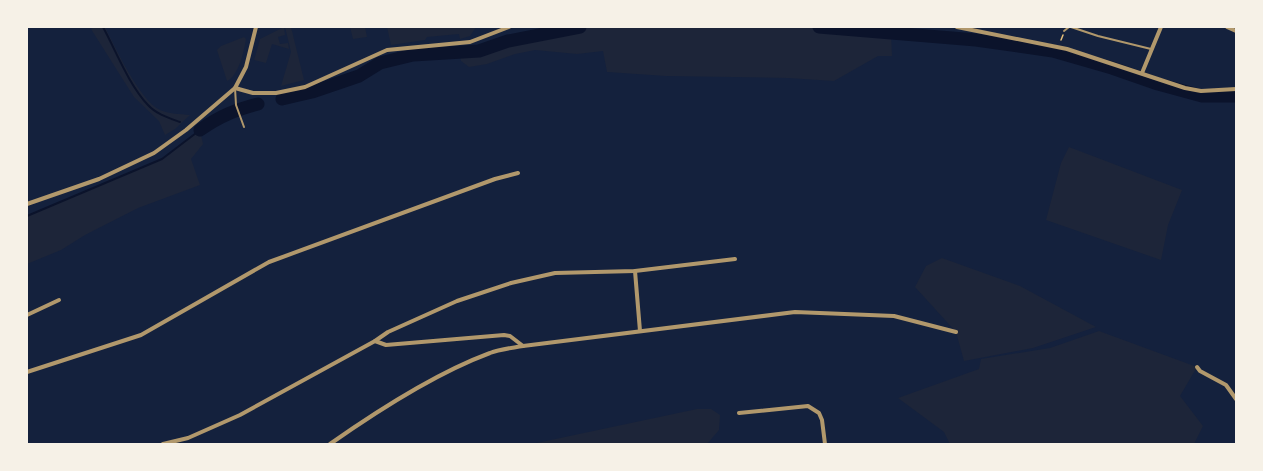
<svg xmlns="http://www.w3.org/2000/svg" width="1263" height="471" viewBox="0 0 1263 471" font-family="'Fira Sans Condensed',sans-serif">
<rect width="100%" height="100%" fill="#14213d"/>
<!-- green -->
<g fill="#1d2539">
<path d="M 95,27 L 105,27 C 115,47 140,101 160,110 C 169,114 180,114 190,115 L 175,129 L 165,135 L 159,121 L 134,97 L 91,29 Z"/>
<polygon points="284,27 285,35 278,37 280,44 288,43 289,49 272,44 266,63 254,60 260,39"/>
<polygon points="285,27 291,27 304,80 281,86 291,52"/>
<polygon points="350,27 365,27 367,37 353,39"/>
<polygon points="387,27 476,27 470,36 460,39 459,34 427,37 425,40 391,45"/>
<polygon points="580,27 819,27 891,33 892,56 878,56 834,81 788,78 666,76 607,72 603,51 577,54 535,50 515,54 487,64 469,67 461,61 459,53 479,51 508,41"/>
<path d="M 244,37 L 246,39 C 244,51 239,75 227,81 L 217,50 L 221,46 Z"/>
<polygon points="200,130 203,144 191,159 200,185 138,208 85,235 61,250 27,264 27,216 162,159"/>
<polygon points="1069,147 1182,190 1168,225 1161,260 1046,220 1061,163"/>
<polygon points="942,258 1020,286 1096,327 1033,348 964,361 956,332 915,287 926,266"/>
<polygon points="1099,331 1197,367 1180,396 1203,426 1194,444 950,444 944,432 898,398 979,369 981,359 1050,348"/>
<polygon points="697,409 711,409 720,415 719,430 707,444 532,444"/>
</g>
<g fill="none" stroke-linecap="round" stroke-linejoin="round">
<!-- stream -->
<g stroke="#0b132b" stroke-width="2">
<path d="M 103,27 C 116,51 129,85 148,105 C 156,114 169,118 180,122"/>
<polyline points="27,216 162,159 200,130"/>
</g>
<!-- river -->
<g stroke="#0b132b" stroke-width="13">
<polyline points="819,27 976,40 1053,51 1112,68 1158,84 1202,96 1236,96"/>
<polyline points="282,99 312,92 359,76 380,63 413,55 479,51 508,41 580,27"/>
<path d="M 200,130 C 220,116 235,110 258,104"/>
</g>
<!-- path -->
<polyline stroke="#e5c07b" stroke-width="1.5" points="1061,40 1063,35"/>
<!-- service -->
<g stroke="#b1986c" stroke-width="2">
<polyline points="1071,27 1098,36 1151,49"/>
<polyline points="1064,31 1069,27"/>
<polyline points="235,88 236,105 244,127"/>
</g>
<!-- minor -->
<g stroke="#b1986c" stroke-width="4">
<polyline points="957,27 1067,49 1185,88 1201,91 1236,89"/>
<polyline points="1227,27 1236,31"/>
<polyline points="1142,73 1161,27"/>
<polyline points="235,88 253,93 276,93 305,87 387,50 470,42 509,27"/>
<polyline points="27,204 99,179 154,153 186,130 235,88 246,67 256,27"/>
<polyline points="635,271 640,331"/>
<polyline points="27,315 59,300"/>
<polyline points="375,341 386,345 504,335 510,336 523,346"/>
<polyline points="1197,367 1200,371 1226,385 1236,399"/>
<polyline points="27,372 141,335 269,262 495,179 518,173"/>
<polyline points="739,413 808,406 819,413 822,420 825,444"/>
<polyline points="163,444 188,438 240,415 375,341 388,332 457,301 511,283 555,273 635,271 735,259"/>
<path d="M 330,444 C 377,411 436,373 490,353 C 500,349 512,348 523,346 L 795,312 L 894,316 L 956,332"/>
</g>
</g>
<!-- border -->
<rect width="1263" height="471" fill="none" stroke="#f6f1e7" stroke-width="56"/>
</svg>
